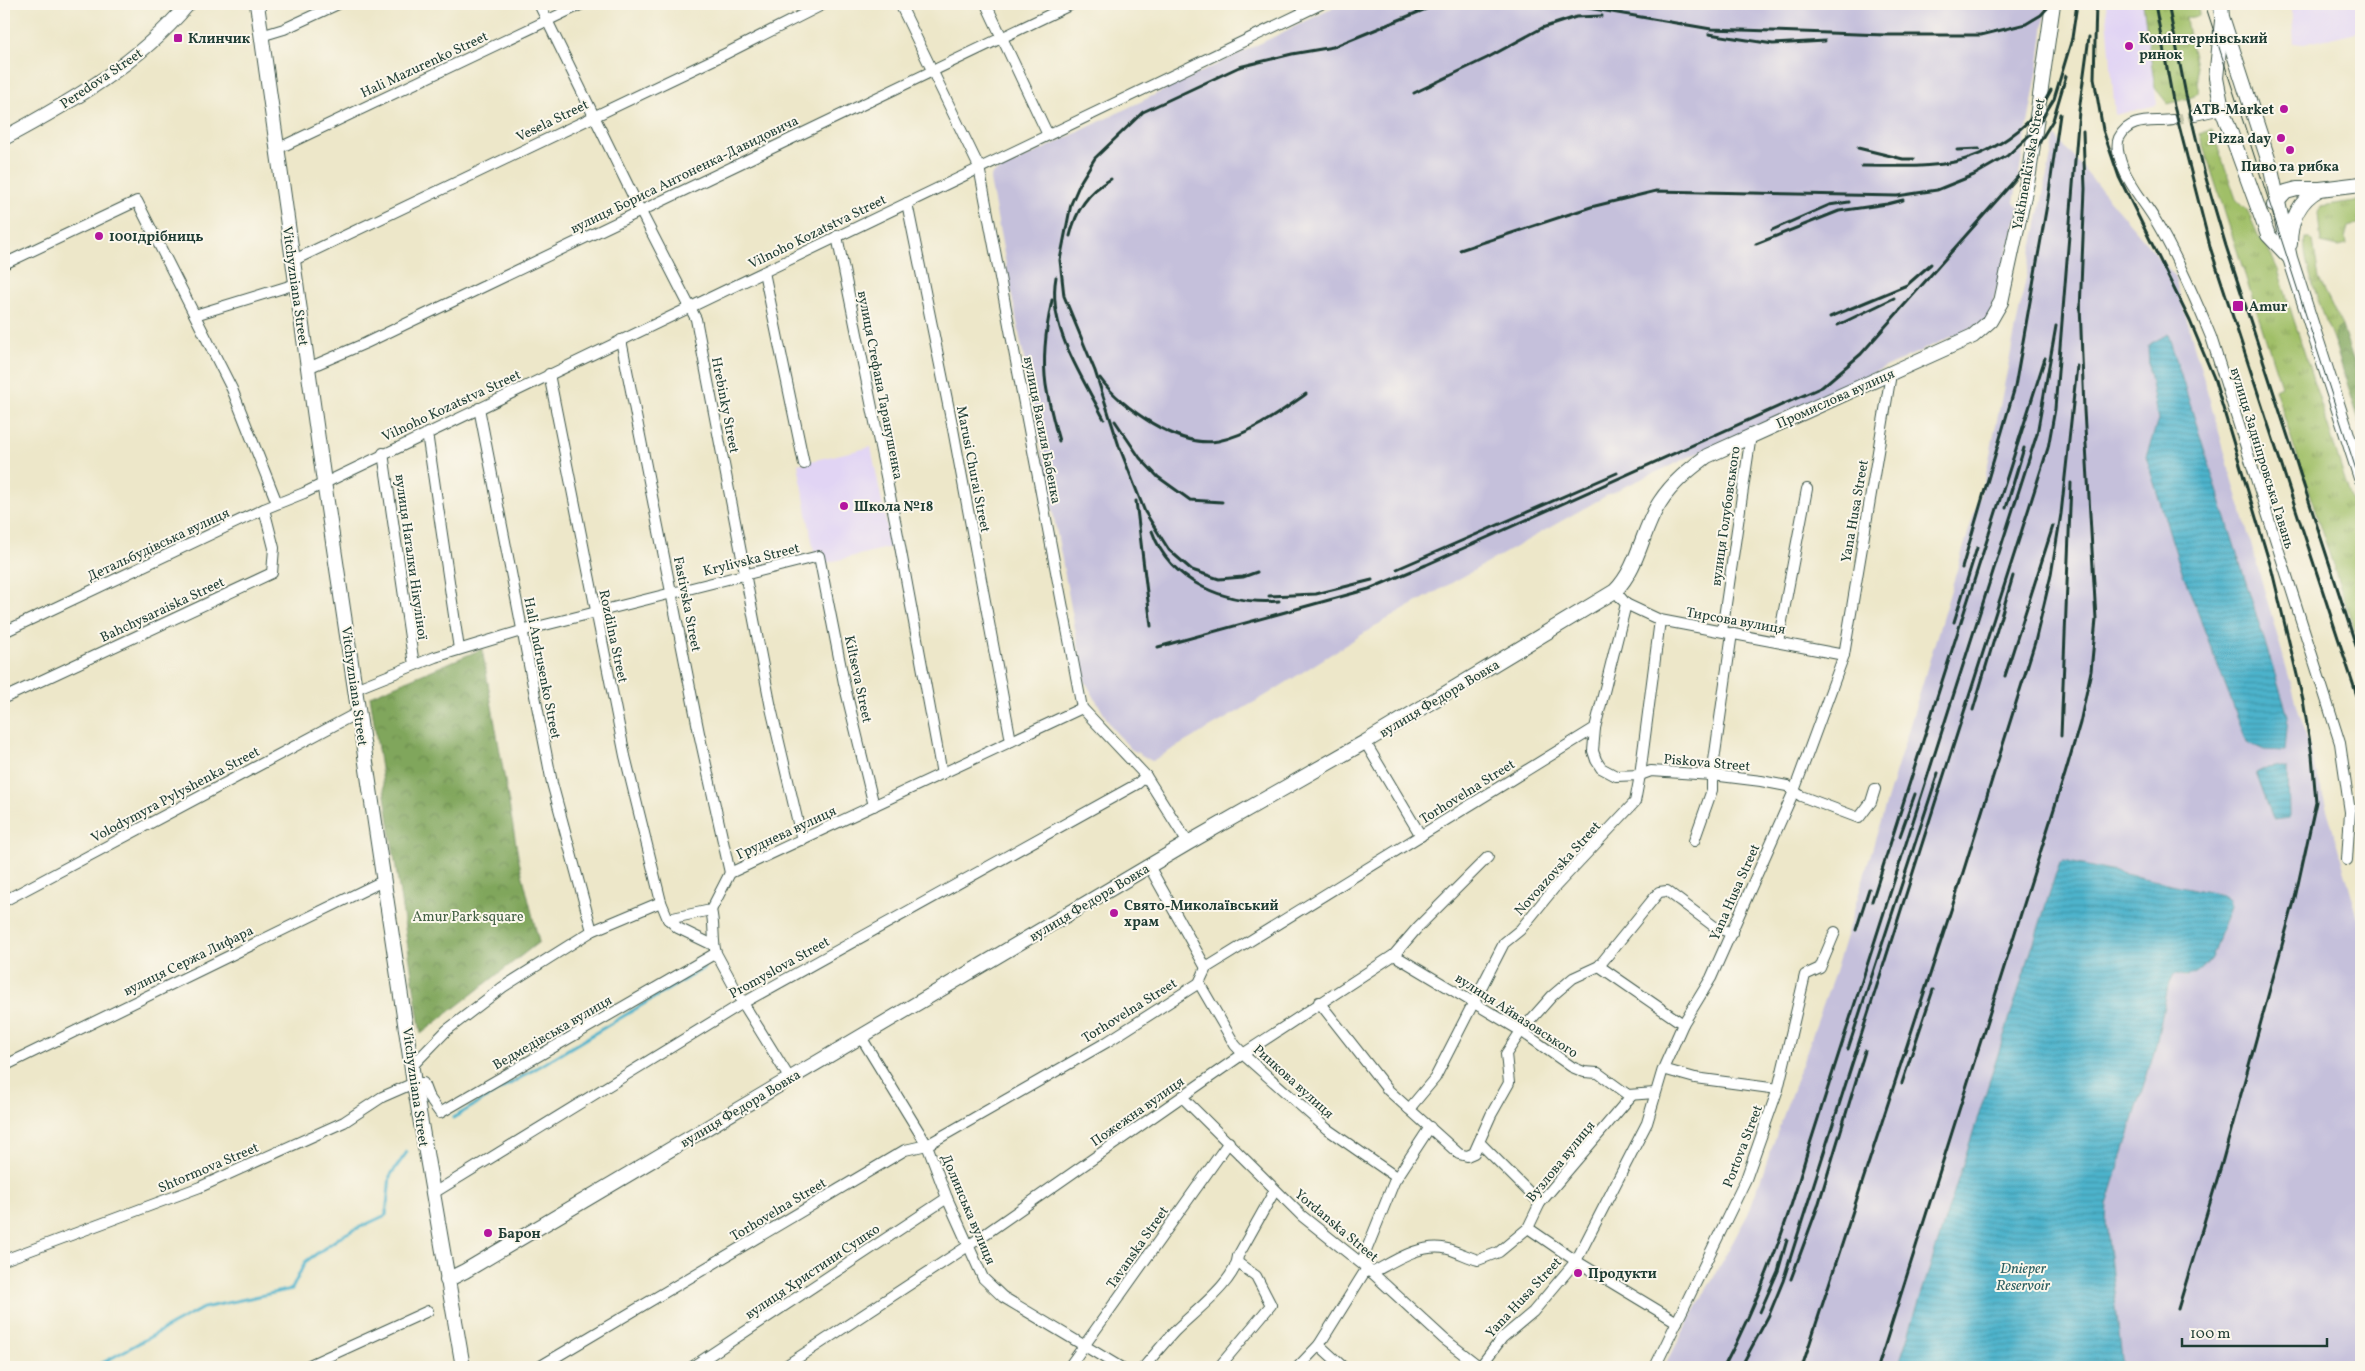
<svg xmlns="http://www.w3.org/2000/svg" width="2365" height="1371" viewBox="0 0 2365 1371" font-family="Vollkorn,serif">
<defs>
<pattern id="grass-tufts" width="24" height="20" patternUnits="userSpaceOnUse" patternTransform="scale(1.25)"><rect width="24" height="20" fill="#a0bf67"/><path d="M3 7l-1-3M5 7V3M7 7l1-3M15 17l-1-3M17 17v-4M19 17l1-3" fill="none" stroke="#829c56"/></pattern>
<pattern id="forest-crowns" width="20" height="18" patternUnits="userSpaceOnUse" patternTransform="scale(1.25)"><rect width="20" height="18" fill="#80a65c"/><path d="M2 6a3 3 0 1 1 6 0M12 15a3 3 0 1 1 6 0" fill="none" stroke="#68884d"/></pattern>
<pattern id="water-rules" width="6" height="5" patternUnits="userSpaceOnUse" patternTransform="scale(1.25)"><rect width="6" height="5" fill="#4db3cc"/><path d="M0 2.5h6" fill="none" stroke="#3f93a6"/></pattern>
</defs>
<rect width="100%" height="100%" fill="#fbf7ec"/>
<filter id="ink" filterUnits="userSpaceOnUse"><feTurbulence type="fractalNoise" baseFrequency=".02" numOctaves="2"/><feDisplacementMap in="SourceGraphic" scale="10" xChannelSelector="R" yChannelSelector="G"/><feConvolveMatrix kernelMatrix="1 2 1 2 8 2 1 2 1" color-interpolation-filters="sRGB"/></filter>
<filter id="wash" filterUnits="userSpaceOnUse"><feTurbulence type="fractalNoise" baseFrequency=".0096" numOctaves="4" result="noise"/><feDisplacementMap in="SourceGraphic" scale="20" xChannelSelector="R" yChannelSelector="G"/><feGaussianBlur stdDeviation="1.12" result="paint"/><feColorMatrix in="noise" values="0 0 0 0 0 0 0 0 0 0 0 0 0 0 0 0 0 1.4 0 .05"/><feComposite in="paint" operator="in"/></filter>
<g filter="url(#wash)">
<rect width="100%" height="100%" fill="#ede7c9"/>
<!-- built -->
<g fill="#e1d4f4">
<polygon points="2106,4 2143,4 2157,105 2115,115"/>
<polygon points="2291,4 2361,4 2361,31 2304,44 2294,43"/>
<polygon points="871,447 891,547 826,563 823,550 814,552 798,464"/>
</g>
<!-- industrial -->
<g fill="#c5c0db">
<polygon points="1341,4 2046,4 2040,57 2014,202 2020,208 1988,320 1613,492 1377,625 1265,696 1152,761 1131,749 1112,728 1085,681 990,180 992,174"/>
<polygon points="2055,136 2174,275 2361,928 2361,1360 2336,1365 2279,1365 2275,1367 2123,1367 2106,1222 2107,1205 2155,1049 2169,982 2173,975 2178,974 2186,977 2211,958 2230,906 2222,895 2064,861 2060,862 2056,873 1898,1367 1664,1367 1748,1214 1835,972 1986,474"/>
</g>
<!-- grass -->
<g fill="url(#grass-tufts)" stroke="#607e4e">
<path d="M 2143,4 L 2198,4 L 2199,16 L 2186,18 C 2188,42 2201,71 2198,93 L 2192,97 L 2168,104 L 2155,88 Z"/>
<polygon points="2212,130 2236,199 2247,210 2258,235 2272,257 2278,270 2361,530 2361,650 2275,389 2281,386 2200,136 2199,134"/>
<polygon points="2361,200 2361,223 2348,227 2345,238 2346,245 2338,247 2321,243 2318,213 2321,206"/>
<path d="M 2305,238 L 2310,238 L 2313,241 L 2319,279 L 2342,326 L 2335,332 L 2334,342 C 2325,317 2301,262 2305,238 Z"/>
</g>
<!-- forest -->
<g fill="url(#forest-crowns)" stroke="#507248">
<polygon points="2342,326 2361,383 2361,427 2334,342 2335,332"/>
<polygon points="482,649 519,861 539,942 421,1034 370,696"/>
</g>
<!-- water -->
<g fill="url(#water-rules)" stroke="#367880">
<polygon points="2168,334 2288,716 2285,751 2264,750 2247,742 2179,563 2146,457 2158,420 2149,373 2148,345"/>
<polygon points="2276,766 2288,769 2289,817 2273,819 2256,773 2268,767"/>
<path d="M 2064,861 L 2222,895 L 2228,900 L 2230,906 L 2211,958 C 2202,970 2193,980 2178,974 L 2173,975 L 2169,982 L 2155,1049 L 2107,1205 L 2106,1222 L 2123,1367 L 1898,1367 L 2056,873 L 2060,862 Z"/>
<polygon points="2361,1360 2361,1367 2275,1367 2279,1365 2336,1365"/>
</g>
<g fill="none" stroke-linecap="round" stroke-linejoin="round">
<!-- stream -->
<g stroke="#4db3cc" stroke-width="3">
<polyline points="453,1118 704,968"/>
<polyline points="95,1367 203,1308 292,1289 305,1262 343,1235 386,1215 390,1176 407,1152"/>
</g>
</g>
</g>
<g filter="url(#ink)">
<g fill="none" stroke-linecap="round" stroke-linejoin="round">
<!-- street-tunnel -->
<polyline stroke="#c4c5ab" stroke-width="10" stroke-dasharray="10 5" stroke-linecap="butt" points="2173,120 2195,115"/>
<defs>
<g id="street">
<polyline points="539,4 640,210 696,319 771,708 802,840"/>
<polyline points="900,4 979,167 1082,708 1146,776 1188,843"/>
<polyline points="986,4 1048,135"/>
<polyline points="261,36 284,29 338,4"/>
<polyline points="2195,115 2222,109"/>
<path d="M 2173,120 C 2153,123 2130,116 2119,138 C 2115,147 2120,160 2123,168 C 2131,188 2146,204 2157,223 C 2178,259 2195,298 2211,337 L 2340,743 L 2350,812 L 2347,860"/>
<polyline points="277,149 582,4"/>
<polyline points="907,203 953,429 1011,741"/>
<polyline points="837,236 897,530 942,774"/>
<polyline points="292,261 725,54 824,4"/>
<polyline points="4,264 137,201 232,389 277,503"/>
<polyline points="764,272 804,464"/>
<polyline points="195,315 296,284"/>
<polyline points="621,340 699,733 730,873"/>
<polyline points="308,368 366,343 1072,4"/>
<polyline points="549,374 625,756 661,902"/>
<polyline points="479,408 552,783 592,931"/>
<polyline points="427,433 459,649"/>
<polyline points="383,453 414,665"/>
<polyline points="1626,604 1660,620 1844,655"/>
<polyline points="1722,631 1751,435"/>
<polyline points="4,632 264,509 304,493 1321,4"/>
<polyline points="1778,642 1807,489"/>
<polyline points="355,689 435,657 521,631 819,556 844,683 874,806"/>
<polyline points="4,698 272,573 274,548 264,509"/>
<polyline points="1595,728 1593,751 1596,760 1601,768 1616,776 1640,775 1651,771 1712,775 1761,781 1787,786 1801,796 1859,818 1871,802 1875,789"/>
<polyline points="1365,742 1421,836"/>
<polyline points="1694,841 1712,790 1712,775 1732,633"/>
<polyline points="1149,866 1206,968"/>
<polyline points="4,901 359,712"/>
<path d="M 711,910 C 715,925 712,941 716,953 L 743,1003 L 790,1079"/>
<polyline points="668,919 678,928 713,945"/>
<polyline points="1394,955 1521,1031 1572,1067 1584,1072 1598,1073 1628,1095 1655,1093"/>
<polyline points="1599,966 1683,1024"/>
<polyline points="1199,983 1235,1045 1247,1058 1327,1129 1396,1177"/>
<polyline points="1319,1002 1388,1090 1459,1154 1467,1156 1474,1153 1491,1115 1509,1083 1506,1054 1521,1031 1552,996 1573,978 1599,966 1659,892 1667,891 1715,927 1732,933"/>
<polyline points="861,1037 927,1145 947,1198 983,1278 1003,1297 1120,1367"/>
<polyline points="413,1065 447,1030 503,987 592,931 661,902 668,919 711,910 730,873 1082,708"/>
<polyline points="4,1066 385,880"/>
<polyline points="1663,1069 1695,1078 1778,1089"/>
<polyline points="1182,1097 1302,1216 1367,1268 1444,1339 1480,1367"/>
<polyline points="1409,1109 1435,1078 1504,943 1520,930 1555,887 1635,802 1640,775 1660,620"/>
<polyline points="1480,1143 1540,1203"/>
<polyline points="432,1194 743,1003 1137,784 1146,776"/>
<polyline points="1528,1228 1576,1261 1677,1322"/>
<polyline points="4,1260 200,1187 344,1122 382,1097 414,1083 423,1083 428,1096 440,1113 716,953"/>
<path d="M 1372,1273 C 1394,1261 1422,1242 1448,1249 C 1458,1252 1468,1257 1478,1260 L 1499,1252 L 1528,1228 L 1540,1203 L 1632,1095"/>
<polyline points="1319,1345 1343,1367"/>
<polyline points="305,1367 428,1311"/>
<polyline points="539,1367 905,1150 927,1145 1107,1042 1199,983 1206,968 1595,728 1626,604 1615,591"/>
<polyline points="692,1367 947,1198"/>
<polyline points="784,1367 968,1246 1243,1054 1394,955 1418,927 1488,857"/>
<polyline points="1069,1367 1229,1142"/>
<path d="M 1144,1367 C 1154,1355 1164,1343 1174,1332 C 1192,1313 1236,1282 1238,1256 L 1275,1190"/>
<polyline points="1219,1367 1271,1305 1256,1276 1238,1263"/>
<polyline points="1298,1367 1319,1345 1367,1268 1364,1256 1394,1182 1430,1127"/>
<polyline points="1480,1367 1502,1338 1533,1312 1576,1261 1647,1123 1663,1069 1683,1024 1711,978 1794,791 1844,655 1891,374"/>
<polyline points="1655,1367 1746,1179 1778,1089 1805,975 1820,968 1835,932"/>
</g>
<g id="secondary">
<polyline points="257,4 324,482 414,1083 463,1367"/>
<polyline points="2221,4 2222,17 2270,165 2290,258 2361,478"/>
<polyline points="2222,21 2216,78 2222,109 2268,235 2289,257"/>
<path d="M 4,138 C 71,102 139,63 188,4"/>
<polyline points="2274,205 2286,192 2297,189 2320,189 2361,184"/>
<path d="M 2290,244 C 2290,221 2299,200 2320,189"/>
<path d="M 447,1280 L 465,1271 L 1188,843 L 1365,742 L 1615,591 C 1639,567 1642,529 1660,502 C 1673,482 1690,469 1707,456 L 1973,336 L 1990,321 L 2001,302 L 2029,173 L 2053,4"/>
</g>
</defs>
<!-- street casing -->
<use href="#street" stroke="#3e564a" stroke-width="12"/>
<!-- secondary casing -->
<use href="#secondary" stroke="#3e564a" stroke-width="16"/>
<!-- street -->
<use href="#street" stroke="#fff" stroke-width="10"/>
<!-- secondary -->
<use href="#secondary" stroke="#fff" stroke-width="14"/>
<!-- tram -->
<polyline stroke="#1f3d34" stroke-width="1" points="2205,4 2361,485"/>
<!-- rail -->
<g stroke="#1f3d34" stroke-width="3">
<polyline points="1565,4 1711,29 1885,35 1981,35 2026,24 2041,15 2051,4"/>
<polyline points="2096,4 2094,78 2103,130 2119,177 2190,321 2214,378 2272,571 2303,700 2312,755 2316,802 2295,898 2222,1163 2178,1309"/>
<polyline points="2155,4 2174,106 2211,250 2361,708"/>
<polyline points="2168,4 2187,100 2205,175 2226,246 2361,661"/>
<polyline points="1709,34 1773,44 1825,41"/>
<polyline points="2071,45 2077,4"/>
<polyline points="1414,93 1487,58 1542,28 1576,17 1602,16"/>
<polyline points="1858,148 1903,159 1914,159"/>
<polyline points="1957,150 1979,149"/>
<path d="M 1862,166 C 1891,166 1921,168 1949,163 C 1990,156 2033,127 2051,90"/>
<polyline points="1772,230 1829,205 1849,202"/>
<path d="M 1070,236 C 1076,210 1088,192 1111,179"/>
<polyline points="1756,244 1839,211 1887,204 1903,200"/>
<polyline points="1460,250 1591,207 1656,191 1897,196 1937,190 1974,175 2007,156 2034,131 2054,99 2072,39"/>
<path d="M 1056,277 C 1047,327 1082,376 1104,419"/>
<path d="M 1052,300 C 1046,328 1042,357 1046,385 C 1049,404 1054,423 1059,441"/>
<polyline points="2080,311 2085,189 2083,131"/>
<polyline points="1830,317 1907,285 1931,264"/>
<polyline points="1838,325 1894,298"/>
<path d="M 1100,378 C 1121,408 1179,448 1218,441 C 1251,434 1279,413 1306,394"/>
<polyline points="1115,421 1140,458 1158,477 1190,500 1222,502"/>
<polyline points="1136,501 1151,626"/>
<polyline points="2006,508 2024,448"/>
<path d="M 1152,531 C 1170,583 1227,605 1279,601"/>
<polyline points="1962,568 2015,387 2048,199 2060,114"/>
<polyline points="1397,569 1617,473"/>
<polyline points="1257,572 1243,577 1219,579 1192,570 1169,550 1145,512 1119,446 1095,371 1064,296 1060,260 1071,204 1081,181 1095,158 1143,112 1239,67 1292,54 1333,47 1438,4"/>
<polyline points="1269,596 1316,594 1372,580"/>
<polyline points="1954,622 1977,548"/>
<polyline points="1158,647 1369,589 1426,565 1822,387 1861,354 2021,173 2053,120 2066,76"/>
<polyline points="2005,676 2053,526"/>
<polyline points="1973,710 2013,576"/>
<polyline points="2061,736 2071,483"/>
<polyline points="1900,836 1915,794"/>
<polyline points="1872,901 2045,358"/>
<polyline points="1856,930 1869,889"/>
<polyline points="1848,1049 1938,773"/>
<polyline points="1902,1083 1933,990"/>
<polyline points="1791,1279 1818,1206 1865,1051"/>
<polyline points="1760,1312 1778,1271 1787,1240"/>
<path d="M 1724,1367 C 1760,1298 1786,1228 1807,1153 L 2037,434 L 2056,326"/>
<polyline points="1741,1367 1769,1315 1783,1281 2048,448 2055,409 2079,111 2089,37"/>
<polyline points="1802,1367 1955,898 2035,642 2051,575 2061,514 2077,366"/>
<polyline points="1878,1367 2065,774 2080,723 2091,671 2096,619 2084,410 2080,304"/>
</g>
</g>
</g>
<!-- markers -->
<g fill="#b5179e" stroke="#fbf7ec" stroke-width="2">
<rect x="173" y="33" width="10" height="10" rx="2.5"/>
<circle cx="2129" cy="46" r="5"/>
<circle cx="2284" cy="109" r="5"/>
<circle cx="2281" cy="138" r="5"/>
<circle cx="2290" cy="150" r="5"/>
<circle cx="99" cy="236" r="5"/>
<rect x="2232" y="300" width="12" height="12" rx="2.5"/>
<circle cx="844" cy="506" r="5"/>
<circle cx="1114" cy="913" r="5"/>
<circle cx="488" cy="1233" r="5"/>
<circle cx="1578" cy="1273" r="5"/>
</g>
<g text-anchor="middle" stroke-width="4" stroke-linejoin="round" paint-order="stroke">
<!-- poi labels -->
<g font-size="14" font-weight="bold" fill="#1f3d34" stroke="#fbf7ec" text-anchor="start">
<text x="188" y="43">Клинчик</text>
<text x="2139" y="43">Комінтернівський<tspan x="2139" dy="16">ринок</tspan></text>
<text x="2274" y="114" text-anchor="end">ATB-Market</text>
<text x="2271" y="143" text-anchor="end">Pizza day</text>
<text x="2290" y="171" text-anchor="middle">Пиво та рибка</text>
<text x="109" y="241">1001дрібниць</text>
<text x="2249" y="311">Amur</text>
<text x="854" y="511">Школа №18</text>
<text x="1124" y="910">Свято-Миколаївський<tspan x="1124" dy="16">храм</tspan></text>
<text x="498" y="1238">Барон</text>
<text x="1588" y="1278">Продукти</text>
</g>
<!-- street labels -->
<g font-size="14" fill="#1f3d34" stroke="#fbf7ec">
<text transform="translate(424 64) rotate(-25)" y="5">Hali Mazurenko Street</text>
<text transform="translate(101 78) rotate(-34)" y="5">Peredova Street</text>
<text transform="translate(552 120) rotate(-26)" y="5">Vesela Street</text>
<text transform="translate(2028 164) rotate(-80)" y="5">Yakhnenkivska Street</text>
<text transform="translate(684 174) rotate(-26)" y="5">вулиця Бориса Антоненка-Давидовича</text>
<text transform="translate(817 231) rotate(-26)" y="5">Vilnoho Kozatstva Street</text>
<text transform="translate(296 286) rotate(82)" y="5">Vitchyzniana Street</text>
<text transform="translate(881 385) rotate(79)" y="5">вулиця Стефана Таранушенка</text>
<text transform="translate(1835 398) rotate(-24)" y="5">Промислова вулиця</text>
<text transform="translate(451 405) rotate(-25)" y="5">Vilnoho Kozatstva Street</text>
<text transform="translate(726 405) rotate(79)" y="5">Hrebinky Street</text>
<text transform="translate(1043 430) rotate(79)" y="5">вулиця Василя Бабенка</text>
<text transform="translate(2263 458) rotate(73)" y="5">вулиця Задніпровська Гавань</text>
<text transform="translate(974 469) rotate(79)" y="5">Marusi Churai Street</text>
<text transform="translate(1854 511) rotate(-80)" y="5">Yana Husa Street</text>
<text transform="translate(1725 516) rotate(-82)" y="5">вулиця Голубовського</text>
<text transform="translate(158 544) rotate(-25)" y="5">Детальбудівська вулиця</text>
<text transform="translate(412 557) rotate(82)" y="5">вулиця Наталки Нікуліної</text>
<text transform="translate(751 559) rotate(-14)" y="5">Krylivska Street</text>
<text transform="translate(688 604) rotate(79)" y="5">Fastivska Street</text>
<text transform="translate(162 609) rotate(-25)" y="5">Bahchysaraiska Street</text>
<text transform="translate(1736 620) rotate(10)" y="5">Тирсова вулиця</text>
<text transform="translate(614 636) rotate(78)" y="5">Rozdilna Street</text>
<text transform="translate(543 668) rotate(79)" y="5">Hali Andrusenko Street</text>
<text transform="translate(859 679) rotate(78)" y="5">Kiltseva Street</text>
<text transform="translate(355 686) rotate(82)" y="5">Vitchyzniana Street</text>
<text transform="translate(1439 698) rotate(-31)" y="5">вулиця Федора Вовка</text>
<text transform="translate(1707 762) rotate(5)" y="5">Piskova Street</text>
<text transform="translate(1467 791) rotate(-32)" y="5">Torhovelna Street</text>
<text transform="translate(175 794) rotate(-28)" y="5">Volodymyra Pylyshenka Street</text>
<text transform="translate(786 832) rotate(-25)" y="5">Груднева вулиця</text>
<text transform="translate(1557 868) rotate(-48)" y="5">Novoazovska Street</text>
<text transform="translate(1734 892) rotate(-66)" y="5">Yana Husa Street</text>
<text transform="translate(1089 902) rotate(-31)" y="5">вулиця Федора Вовка</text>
<text transform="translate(188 960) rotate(-26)" y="5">вулиця Сержа Лифара</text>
<text transform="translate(779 967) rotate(-29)" y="5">Promyslova Street</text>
<text transform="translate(1129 1010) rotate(-32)" y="5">Torhovelna Street</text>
<text transform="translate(1517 1015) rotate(33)" y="5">вулиця Айвазовського</text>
<text transform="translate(552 1032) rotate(-30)" y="5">Ведмедівська вулиця</text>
<text transform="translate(1294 1081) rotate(42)" y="5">Ринкова вулиця</text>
<text transform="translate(416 1087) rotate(82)" y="5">Vitchyzniana Street</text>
<text transform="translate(740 1108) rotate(-31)" y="5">вулиця Федора Вовка</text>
<text transform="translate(1137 1111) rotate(-35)" y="5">Пожежна вулиця</text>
<text transform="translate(1742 1146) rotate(-69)" y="5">Portova Street</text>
<text transform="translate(1560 1161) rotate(-51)" y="5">Вузлова вулиця</text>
<text transform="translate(208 1167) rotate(-23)" y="5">Shtormova Street</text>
<text transform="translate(778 1209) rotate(-31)" y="5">Torhovelna Street</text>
<text transform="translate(969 1209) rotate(67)" y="5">Долинська вулиця</text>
<text transform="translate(1337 1225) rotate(40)" y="5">Yordanska Street</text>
<text transform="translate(1137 1247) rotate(-55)" y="5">Tavanska Street</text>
<text transform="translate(812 1271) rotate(-34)" y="5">вулиця Христини Сушко</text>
<text transform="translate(1523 1297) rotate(-47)" y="5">Yana Husa Street</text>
</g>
<!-- park labels -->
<g font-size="14" fill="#3f5e41" stroke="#fbf7ec">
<text x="468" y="921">Amur Park square</text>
</g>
<!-- water labels -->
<g font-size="15" font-style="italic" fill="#2d6062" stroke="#fbf7ec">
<text x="2023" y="1273">Dnieper<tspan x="2023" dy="17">Reservoir</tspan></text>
</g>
</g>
<!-- margin -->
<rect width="2365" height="1371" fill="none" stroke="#fbf7ec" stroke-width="20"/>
<!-- scale -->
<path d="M2182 1338v8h145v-8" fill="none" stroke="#1f3d34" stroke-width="2.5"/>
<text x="2190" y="1338" font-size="15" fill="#1f3d34" stroke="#fbf7ec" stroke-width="4" paint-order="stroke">100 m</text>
</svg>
